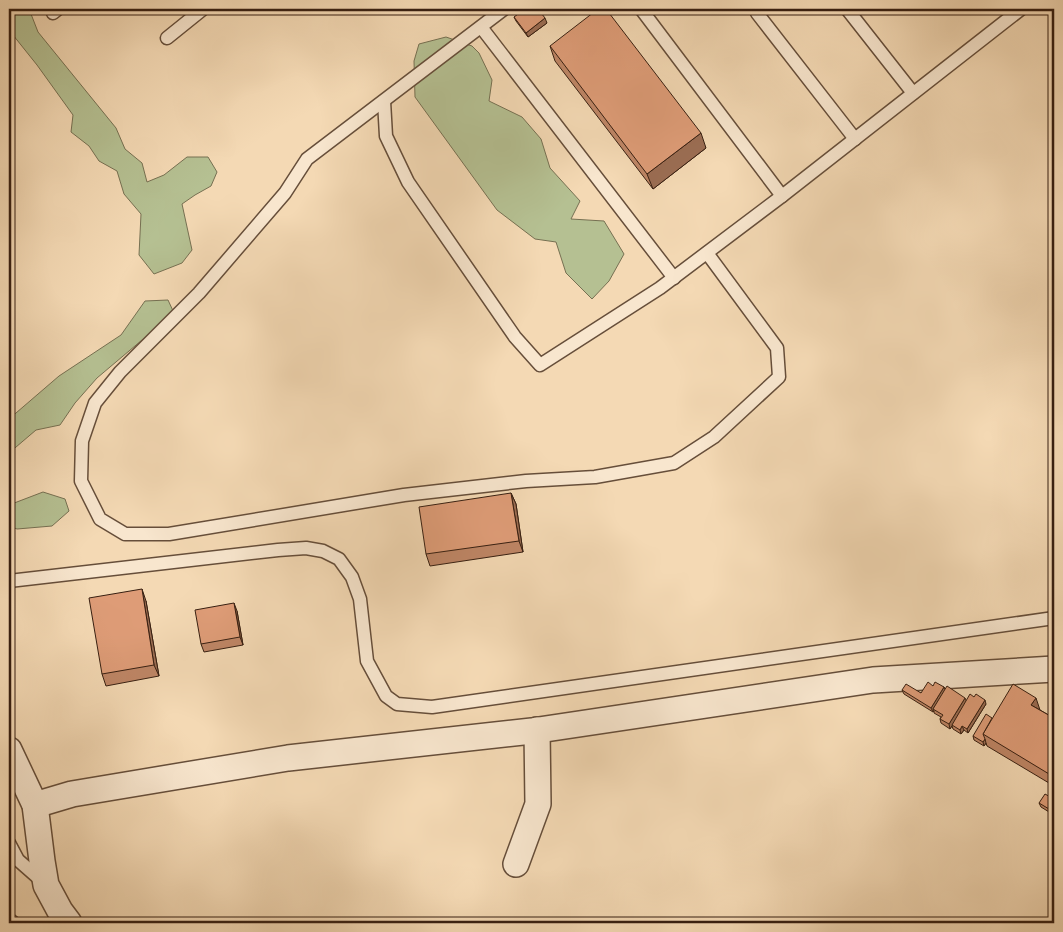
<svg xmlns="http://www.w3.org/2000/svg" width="1063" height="932" viewBox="0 0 1063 932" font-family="'IM FELL Double Pica',serif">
<rect width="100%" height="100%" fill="#f4d9b4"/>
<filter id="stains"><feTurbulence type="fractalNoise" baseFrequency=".004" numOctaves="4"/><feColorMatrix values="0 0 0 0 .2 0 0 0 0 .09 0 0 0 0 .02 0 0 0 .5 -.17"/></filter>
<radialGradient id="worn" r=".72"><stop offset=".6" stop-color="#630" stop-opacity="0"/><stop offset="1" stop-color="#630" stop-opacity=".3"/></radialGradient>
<!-- green -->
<g fill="#b5c092" stroke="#767052">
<polygon points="9,9 26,9 31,14 38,32 116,128 125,149 142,163 147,182 164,175 187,157 208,157 217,172 211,186 195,195 182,204 192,250 182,263 154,274 139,255 141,214 124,194 117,171 99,161 89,146 71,132 73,115 37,65 9,30"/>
<polygon points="446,37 472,46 479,53 492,80 489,101 522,117 541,139 550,168 580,201 571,219 604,221 624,254 609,281 592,299 566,273 556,242 535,239 497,210 415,97 414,61 419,44"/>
<polygon points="168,300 174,313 97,378 75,403 60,425 36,430 9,453 9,419 59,376 121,335 145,301"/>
<polygon points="43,492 65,499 69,511 52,526 17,529 9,526 9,505"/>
</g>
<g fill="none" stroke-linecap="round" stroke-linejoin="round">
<defs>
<g id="lane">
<polyline points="504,9 307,159 285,193 199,293 120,372 95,403 82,441 81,481 100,519 125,534 169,534 404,495 526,481 595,477 674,463 714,437 779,377 777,348 707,253"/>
<polyline points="641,9 782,196"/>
<polyline points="847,9 913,93"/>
<polyline points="53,13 58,9"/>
<polyline points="757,13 855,139"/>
<polyline points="481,27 674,278"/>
<polyline points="167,38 203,9"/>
<polyline points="384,101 386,136 408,182 515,337 540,365 660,288 782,196 1021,9"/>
<polyline points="9,581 278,550 306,548 323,551 339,559 352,577 360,599 367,661 386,696 397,704 432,707 1054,618"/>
<polyline points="9,843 18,860 43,882"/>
<polyline points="9,919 14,923"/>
</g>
<g id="street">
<polyline points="9,750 35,805 42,861 46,885 60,911 69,923"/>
<polyline points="35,805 72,794 288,758 532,731 873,680 1054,669"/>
<polyline points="516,864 538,804 537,730"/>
</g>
</defs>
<!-- lane casing -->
<use href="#lane" stroke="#664e3a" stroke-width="15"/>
<!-- street casing -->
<use href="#street" stroke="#664e3a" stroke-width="28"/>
<!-- lane -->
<use href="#lane" stroke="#f8e6ce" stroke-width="12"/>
<!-- street -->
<use href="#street" stroke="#f8e6ce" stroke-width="25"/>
</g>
<!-- wall -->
<g fill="#bf8666" stroke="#371f11">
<polygon points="514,17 547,23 528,37 516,21"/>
<polygon points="550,46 706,148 653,189 555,61"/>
<polygon points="511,493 516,504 523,552 430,566 426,554"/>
<polygon points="146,601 159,676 106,686 102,674"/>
<polygon points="237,611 243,645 204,652 201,644"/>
<polygon points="933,686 944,687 945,689 966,701 986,704 968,733 964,730 961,734 953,729 952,726 950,729 941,723 940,719 941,717 934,713 934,711 933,712 904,694 902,690 921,693"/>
<polygon points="1040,710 1052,717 1054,713 1054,786 987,746 986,743 984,746 974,740 973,736"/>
<polygon points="1054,799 1054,815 1041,807 1039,803"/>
</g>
<!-- shaded-wall -->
<g fill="#9b6d53" stroke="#371f11">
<polygon points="545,18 547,23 528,37 526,33"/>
<polygon points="701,133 706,148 653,189 647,174"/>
<polygon points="511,493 516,504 523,552 519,541"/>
<polygon points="142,589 146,601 159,676 154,665"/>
<polygon points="234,603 237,611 243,645 240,637"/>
<polygon points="944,687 946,691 933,709 934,711 933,712 931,708"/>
<polygon points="965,698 967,702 950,729 949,724"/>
<polygon points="1036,698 1040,710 1031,705"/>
<polygon points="985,700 986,704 968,733 967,729"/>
<polygon points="962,726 964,730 961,734 960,730"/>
<polygon points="985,739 986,743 984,746 983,742"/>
</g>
<!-- building -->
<g fill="#de9c77" stroke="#371f11">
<polygon points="525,9 538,9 545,18 526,33 514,17"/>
<polygon points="598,9 606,9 701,133 647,174 550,46"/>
<polygon points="511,493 519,541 426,554 419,507"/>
<polygon points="142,589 154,665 102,674 89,598"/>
<polygon points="234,603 240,637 201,644 195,610"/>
<polygon points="928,682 933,686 935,682 944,687 931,708 902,690 906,684 921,693"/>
<polygon points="1013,684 1036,698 1031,705 1052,717 1054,713 1054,777 983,734"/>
<polygon points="947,686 965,698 949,724 940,719 943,715 933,709"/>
<polygon points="970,694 974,697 976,694 985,700 967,729 962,726 960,730 952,725"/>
<polygon points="986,714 992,718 983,734 985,739 983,742 973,736"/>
<polygon points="1045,794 1054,799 1054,812 1039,803"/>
</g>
<!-- margin -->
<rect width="1063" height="932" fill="none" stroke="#f4d9b4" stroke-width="30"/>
<rect x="10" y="10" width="1043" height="912" fill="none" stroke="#371f11" stroke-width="2.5"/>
<rect x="15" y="15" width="1033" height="902" fill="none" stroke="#371f11"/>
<rect width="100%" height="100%" filter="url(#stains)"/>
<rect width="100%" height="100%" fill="url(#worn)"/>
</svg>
